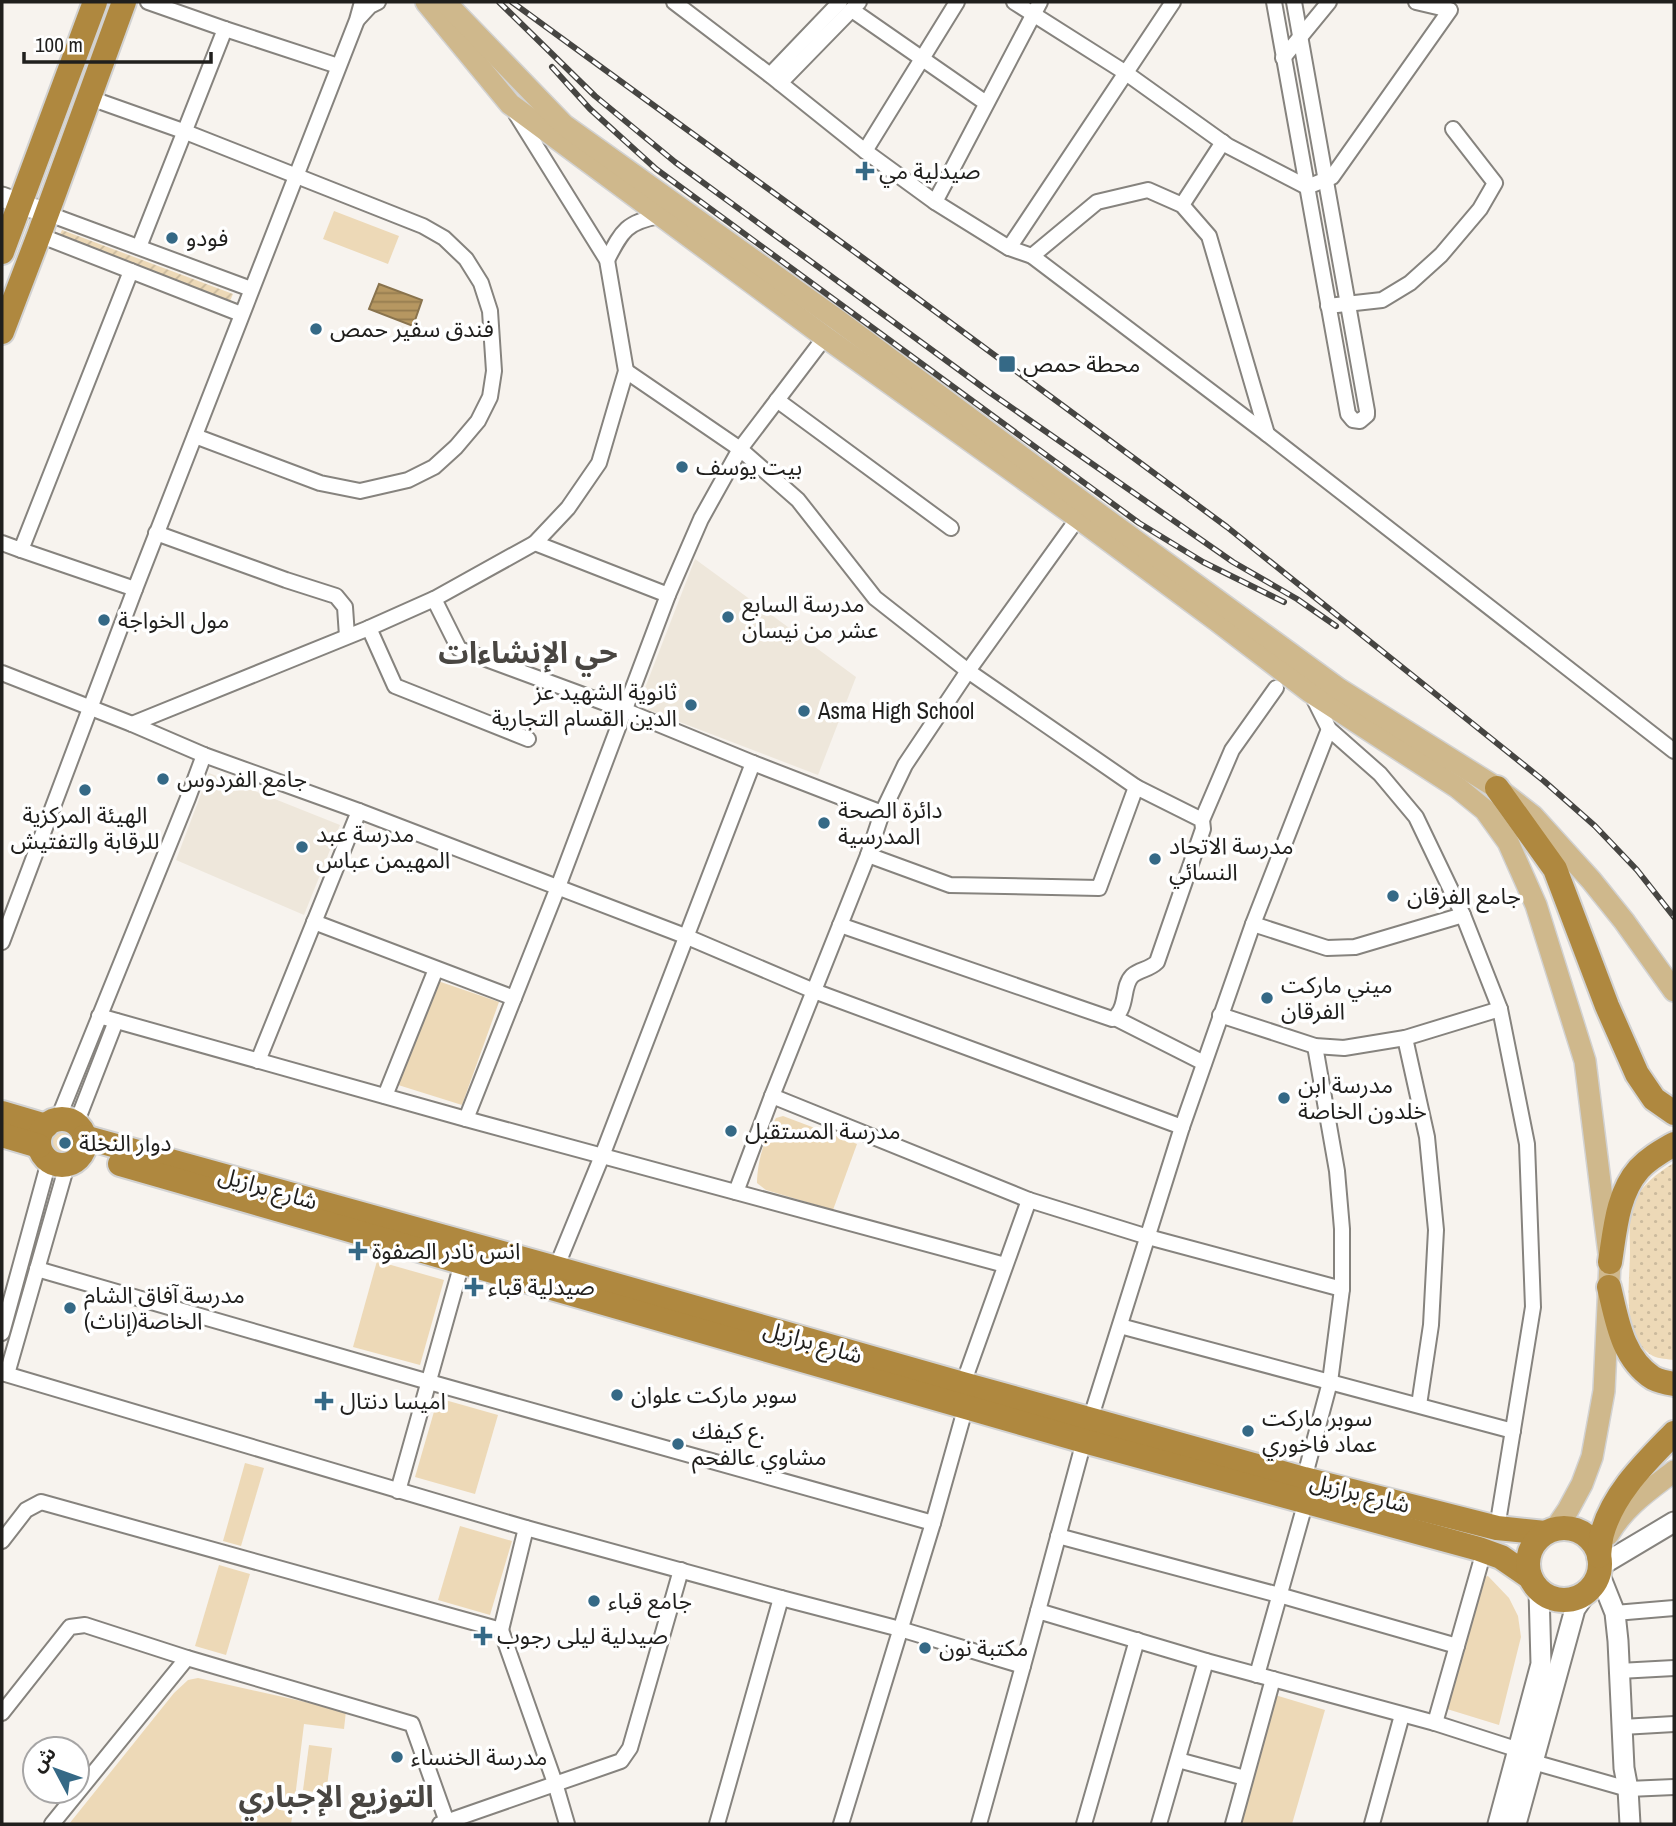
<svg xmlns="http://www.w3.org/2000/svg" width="1676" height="1826" viewBox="0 0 1676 1826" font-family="'Archivo Narrow','Noto Sans Arabic',sans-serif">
<defs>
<pattern id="grass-dots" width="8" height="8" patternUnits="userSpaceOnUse" patternTransform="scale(1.75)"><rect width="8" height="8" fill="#edd9b7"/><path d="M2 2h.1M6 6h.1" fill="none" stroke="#cbba9d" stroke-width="1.8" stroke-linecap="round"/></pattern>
<pattern id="garden-furrows" width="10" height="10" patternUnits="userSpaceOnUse" patternTransform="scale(1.75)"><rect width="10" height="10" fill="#edd9b7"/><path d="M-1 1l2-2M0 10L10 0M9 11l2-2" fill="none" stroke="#cbba9d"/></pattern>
<pattern id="water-rules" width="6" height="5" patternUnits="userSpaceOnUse" patternTransform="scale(1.75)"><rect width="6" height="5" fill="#b69761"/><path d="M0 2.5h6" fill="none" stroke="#947b4f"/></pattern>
</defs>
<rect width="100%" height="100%" fill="#f7f3ee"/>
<!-- built -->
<g fill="#eee7db">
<polygon points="695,559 856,677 818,775 638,706"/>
<polygon points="209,773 340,825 304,915 176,860"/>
</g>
<!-- grass -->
<path fill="url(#grass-dots)" d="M 1674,1163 L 1674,1360 C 1668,1359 1659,1359 1653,1356 C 1620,1338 1630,1283 1630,1251 C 1630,1239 1628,1214 1633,1203 C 1642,1185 1657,1173 1674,1163 Z"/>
<!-- park -->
<g fill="#edd9b7">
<polygon points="334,211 399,236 388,264 323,239"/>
<polygon points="438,981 499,1002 462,1105 395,1084"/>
<path d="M 783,1116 L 857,1144 L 833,1210 L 766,1190 L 757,1183 C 757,1162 765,1136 776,1118 Z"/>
<circle cx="62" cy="1142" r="13"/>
<polygon points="377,1261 444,1280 420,1365 353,1347"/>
<polygon points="438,1398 498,1415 475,1494 415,1477"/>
<polygon points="245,1463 264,1468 241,1546 223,1541"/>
<polygon points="460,1526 512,1541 490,1615 438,1600"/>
<polygon points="219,1565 250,1574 226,1655 195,1646"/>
<polygon points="1488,1576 1509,1598 1518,1616 1521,1637 1499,1725 1447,1709 1484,1577"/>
<polygon points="198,1678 346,1711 344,1729 304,1724 294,1806 291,1824 69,1824 174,1693 188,1680"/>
<polygon points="1275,1695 1325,1710 1292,1824 1239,1824"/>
<polygon points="309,1745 332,1748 326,1794 303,1790"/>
</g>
<!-- garden -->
<polygon fill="url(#garden-furrows)" points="62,230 233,294 230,301 59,237"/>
<!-- water -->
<polygon fill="url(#water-rules)" stroke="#89734d" stroke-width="2" points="379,284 422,300 413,326 369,309"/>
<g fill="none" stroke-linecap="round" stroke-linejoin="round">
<defs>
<g id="street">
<polyline points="148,2 225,29 338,66"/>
<polyline points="674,2 770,75 865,151 935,202 1009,248 1032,256 1267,434 1674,751"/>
<polyline points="1014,2 1126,73 1228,146 1307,187 1332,177 1450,10 1416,2"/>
<polyline points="1274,2 1348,414 1353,420 1360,421 1367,415 1367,411 1294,2"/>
<polyline points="852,10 986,103"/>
<polyline points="358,19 370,6 378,2"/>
<polyline points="1283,58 1329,2"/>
<polyline points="770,75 840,2"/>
<polyline points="780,83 859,2"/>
<polyline points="90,98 183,131 423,226 444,238 466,259 481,283 490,311 494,371 490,397 478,421 456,447 434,467 408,480 360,491 320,483 195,436"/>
<polyline points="865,151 957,2"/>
<polyline points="935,202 1040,2"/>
<polyline points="1182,205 1223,142"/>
<polyline points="46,213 251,289"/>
<polyline points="39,235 241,314"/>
<polyline points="139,247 225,29"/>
<polyline points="1009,248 1173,2"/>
<polyline points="1032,256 1097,202 1148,190 1182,205 1209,236 1267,434"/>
<path d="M 607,260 C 622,231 626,222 660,216"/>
<polyline points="1328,306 1382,300 1410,283 1441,255 1480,209 1495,183 1453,129"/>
<polyline points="626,371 740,449 798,500 875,598 968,671 1136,787 1099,888 950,885 868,855"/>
<polyline points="777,400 951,528"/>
<polyline points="156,533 286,580 336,596 345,607 347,636"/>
<polyline points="2,543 21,550 131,271"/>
<polyline points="535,543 668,595"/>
<polyline points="21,550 135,589"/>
<polyline points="434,599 459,649 624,710 753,763 882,813"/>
<polyline points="369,628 395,686 528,739"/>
<polyline points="2,673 132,724 204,755 359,811 685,936 814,991 1182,1127 1253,924 1329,729"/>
<polyline points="1311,693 1329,729 1380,774 1416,817 1463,915 1500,1009 1527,1144 1533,1307 1497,1528"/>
<polyline points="132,724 369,628 434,599 535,543 568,508 599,463 626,371 607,260 516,114"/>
<polyline points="1202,820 1232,750 1276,688"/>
<polyline points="314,922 514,998"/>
<polyline points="1253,924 1327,948 1355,947 1463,915"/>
<path d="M 840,925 L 1112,1019 L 1115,1018 C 1117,1015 1120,1012 1121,1009 C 1126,999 1124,984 1132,976 C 1140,969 1149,970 1157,962 L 1203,829 L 1202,820 L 1136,787"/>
<polyline points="2,942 135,589 357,20 362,2"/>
<polyline points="1220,1015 1315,1046 1344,1048 1405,1038 1500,1009"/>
<polyline points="99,1016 466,1119 1005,1265"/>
<polyline points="1115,1018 1204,1063"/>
<polyline points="1405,1038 1427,1137 1436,1230 1431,1325 1419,1405"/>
<polyline points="1315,1046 1337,1171 1342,1229 1342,1289"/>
<polyline points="258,1061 359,811"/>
<polyline points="385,1096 436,969"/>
<polyline points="772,1096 1029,1200"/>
<polyline points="58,1119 188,798 204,755"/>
<polyline points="466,1119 558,887 668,595 701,519 740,449 825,337"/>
<polyline points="76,1124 116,1021"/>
<polyline points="736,1192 772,1096 868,855 882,813 905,765 968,671 1078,518"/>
<polyline points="556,1268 602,1156 753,763"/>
<polyline points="37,1269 429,1382 933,1523"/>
<polyline points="1120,1326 1513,1431"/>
<polyline points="2,1333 49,1161"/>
<polyline points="2,1373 526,1528 781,1598 900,1629 1023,1666 1038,1611 1206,1661 1435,1723 1519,1750"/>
<polyline points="7,1374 67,1165"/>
<polyline points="963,1384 1029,1200 1148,1237 1342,1289 1330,1382 1304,1479"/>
<polyline points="1090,1420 1182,1127"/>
<polyline points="398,1491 462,1263"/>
<polyline points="1058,1536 1279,1595 1457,1646"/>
<polyline points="2,1541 26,1510 41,1502 501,1630 555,1783 567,1824"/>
<polyline points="1038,1611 1084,1441"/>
<polyline points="1615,1613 1674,1608"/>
<polyline points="501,1630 526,1528"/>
<polyline points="1619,1671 1674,1668"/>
<polyline points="1257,1675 1306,1501"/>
<polyline points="2,1713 70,1627 85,1625 187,1658 412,1724 447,1822"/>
<polyline points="1435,1723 1484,1551"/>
<polyline points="1622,1727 1674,1724"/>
<polyline points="1178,1760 1245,1778"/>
<polyline points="1533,1762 1628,1789 1674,1787"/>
<polyline points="52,1824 187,1658"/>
<polyline points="440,1824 621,1761 630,1748 681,1570"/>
<polyline points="717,1824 781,1598"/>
<polyline points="841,1824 933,1523 966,1406"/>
<polyline points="979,1824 1023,1666"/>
<polyline points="1084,1824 1137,1640"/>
<polyline points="1159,1824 1206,1661"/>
<polyline points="1233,1824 1273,1679"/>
<polyline points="1372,1824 1402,1715"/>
</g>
<g id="secondary">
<polyline points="2,197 46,213"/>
<polyline points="1600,1566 1674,1522"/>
<polyline points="1599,1573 1615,1613 1618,1641 1624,1768 1628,1789 1630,1824"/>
<polyline points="1498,1824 1541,1664 1539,1590"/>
<polyline points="1516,1824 1575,1609 1586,1593"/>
</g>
<g id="primary">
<polyline points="426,2 510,104 825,337 1078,518 1216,620 1310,692 1458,788 1485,810 1508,842 1536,905 1585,1061 1610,1262 1604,1391 1592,1457 1582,1484 1568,1510 1555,1529"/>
<polyline points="445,2 564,125 839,321 1088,506 1339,689 1497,788 1533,816 1591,880 1624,921 1674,991"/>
<path d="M 1608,1535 C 1625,1506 1648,1491 1674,1471"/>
</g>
<g id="highway">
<polyline points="2,252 95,2"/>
<polyline points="2,332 39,235 124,2"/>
<polyline points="1497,788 1555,869 1607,1006 1637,1074 1654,1099 1674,1113"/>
<polyline points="2,1113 46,1126"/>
<circle cx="62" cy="1142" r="23"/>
<polyline points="2,1135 39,1146"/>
<polyline points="84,1137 556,1268 963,1384 1304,1479 1497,1528 1545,1533"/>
<polyline points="120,1164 1084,1441 1479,1549 1501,1557 1530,1577"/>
<path d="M 1610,1262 C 1615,1231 1617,1194 1639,1169 C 1649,1158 1662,1151 1674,1144"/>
<path d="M 1609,1287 C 1617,1320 1622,1358 1653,1378 C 1659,1381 1668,1383 1674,1384"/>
<circle cx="1564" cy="1564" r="36"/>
<path d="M 1599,1556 C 1600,1549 1600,1541 1602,1534 C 1613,1493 1646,1462 1674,1433"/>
</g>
</defs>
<!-- street casing -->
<use href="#street" stroke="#86837e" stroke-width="18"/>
<!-- secondary casing -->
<use href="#secondary" stroke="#86837e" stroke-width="23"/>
<!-- primary casing -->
<use href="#primary" stroke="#d2d2d2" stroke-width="24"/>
<!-- highway casing -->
<use href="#highway" stroke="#d2d2d2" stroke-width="28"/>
<!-- street -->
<use href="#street" stroke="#fff" stroke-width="14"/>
<!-- secondary -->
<use href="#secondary" stroke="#fff" stroke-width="19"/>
<!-- primary -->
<use href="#primary" stroke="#cfb88c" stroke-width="21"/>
<!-- highway -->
<use href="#highway" stroke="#af883f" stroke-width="24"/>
<defs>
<g id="rail">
<polyline points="499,2 595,96 675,162 992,394 1233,562 1297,599 1336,626"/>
<polyline points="512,2 863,258 1227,527 1468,720 1544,781 1595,826 1637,870 1674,917"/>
<polyline points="552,67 590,109 656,169 1139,523 1203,562 1284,602"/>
</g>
</defs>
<!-- rail casing -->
<use href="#rail" stroke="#464542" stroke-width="6"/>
<!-- rail -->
<use href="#rail" stroke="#fff" stroke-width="3.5" stroke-dasharray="10" stroke-linecap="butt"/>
</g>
<!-- markers -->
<g fill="#356986" stroke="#fff" stroke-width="2.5">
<path d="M861.5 160.5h7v7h7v7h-7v7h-7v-7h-7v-7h7z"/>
<circle cx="172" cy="238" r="7"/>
<circle cx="316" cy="329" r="7"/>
<rect x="998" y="355" width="18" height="18" rx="3.5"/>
<circle cx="682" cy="467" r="7"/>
<circle cx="728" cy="617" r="7"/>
<circle cx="104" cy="620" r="7"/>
<circle cx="691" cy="705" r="7"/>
<circle cx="804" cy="711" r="7"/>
<circle cx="163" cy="779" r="7"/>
<circle cx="85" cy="790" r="7"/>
<circle cx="824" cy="823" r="7"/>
<circle cx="302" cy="847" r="7"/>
<circle cx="1155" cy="859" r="7"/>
<circle cx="1393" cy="896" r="7"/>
<circle cx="1267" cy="998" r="7"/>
<circle cx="1284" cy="1098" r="7"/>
<circle cx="731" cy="1131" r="7"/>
<circle cx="65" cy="1143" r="7"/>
<path d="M354.5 1240.5h7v7h7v7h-7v7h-7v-7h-7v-7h7z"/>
<path d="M470.5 1276.5h7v7h7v7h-7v7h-7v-7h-7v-7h7z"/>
<circle cx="70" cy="1308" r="7"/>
<circle cx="617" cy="1395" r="7"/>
<path d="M320.5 1390.5h7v7h7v7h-7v7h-7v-7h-7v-7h7z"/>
<circle cx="1248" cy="1431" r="7"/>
<circle cx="678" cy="1444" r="7"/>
<circle cx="594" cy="1601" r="7"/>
<path d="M479.5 1625.5h7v7h7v7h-7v7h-7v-7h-7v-7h7z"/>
<circle cx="925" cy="1648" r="7"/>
<circle cx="397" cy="1757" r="7"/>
</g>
<g text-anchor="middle" stroke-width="7" stroke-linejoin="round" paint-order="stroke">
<!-- poi labels -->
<g font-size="23" fill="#201f1d" stroke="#fff" text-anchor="start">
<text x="879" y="179">صيدلية مي</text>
<text x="186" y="246">فودو</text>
<text x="330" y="337">فندق سفير حمص</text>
<text x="1023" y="372">محطة حمص</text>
<text x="696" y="475">بيت يوسف</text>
<text x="742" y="612">مدرسة السابع<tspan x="742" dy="26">عشر من نيسان</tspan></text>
<text x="118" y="628">مول الخواجة</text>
<text x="677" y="700" text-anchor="end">ثانوية الشهيد عز<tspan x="677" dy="26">الدين القسام التجارية</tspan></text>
<text x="818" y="719">Asma High School</text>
<text x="177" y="787">جامع الفردوس</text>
<text x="838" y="818">دائرة الصحة<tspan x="838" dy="26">المدرسية</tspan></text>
<text x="85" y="823" text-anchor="middle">الهيئة المركزية<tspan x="85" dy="26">للرقابة والتفتيش</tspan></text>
<text x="316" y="842">مدرسة عبد<tspan x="316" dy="26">المهيمن عباس</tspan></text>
<text x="1169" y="854">مدرسة الاتحاد<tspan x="1169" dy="26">النسائي</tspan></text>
<text x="1407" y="904">جامع الفرقان</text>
<text x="1281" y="993">ميني ماركت<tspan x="1281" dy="26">الفرقان</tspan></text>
<text x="1298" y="1093">مدرسة ابن<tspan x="1298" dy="26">خلدون الخاصة</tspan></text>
<text x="745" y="1139">مدرسة المستقبل</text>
<text x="79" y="1151">دوار النخلة</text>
<text x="372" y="1259">انس نادر الصفوة</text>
<text x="488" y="1295">صيدلية قباء</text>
<text x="84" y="1303">مدرسة آفاق الشام<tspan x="84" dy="26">الخاصة(إناث)</tspan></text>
<text x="631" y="1403">سوبر ماركت علوان</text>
<text x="340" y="1409">اميسا دنتال</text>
<text x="1262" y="1426">سوبر ماركت<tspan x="1262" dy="26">عماد فاخوري</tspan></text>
<text x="692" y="1439">ع كيفك.<tspan x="692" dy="26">مشاوي عالفحم</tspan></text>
<text x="608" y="1609">جامع قباء</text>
<text x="497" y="1644">صيدلية ليلى رجوب</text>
<text x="939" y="1656">مكتبة نون</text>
<text x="411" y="1765">مدرسة الخنساء</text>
</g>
<!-- street labels -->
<g font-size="23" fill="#201f1d" stroke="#fff">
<text transform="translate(268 1188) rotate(16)" y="8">شارع برازيل</text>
<text transform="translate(813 1342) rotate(16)" y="8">شارع برازيل</text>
<text transform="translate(1360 1493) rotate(14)" y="8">شارع برازيل</text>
</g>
<!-- district labels -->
<g font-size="30" font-weight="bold" fill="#494642" stroke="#fff">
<text x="528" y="663">حي الإنشاءات</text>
<text x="336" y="1807">التوزيع الإجباري</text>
</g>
</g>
<!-- border -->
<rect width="1676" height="1826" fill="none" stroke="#201f1d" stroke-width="7"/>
<!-- north arrow -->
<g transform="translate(56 1770) rotate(311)"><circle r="33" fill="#ffffff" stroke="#a6a5a5" stroke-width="2"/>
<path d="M0-5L12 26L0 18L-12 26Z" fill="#356986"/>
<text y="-10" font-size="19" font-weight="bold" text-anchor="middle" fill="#201f1d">ش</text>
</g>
<!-- scale -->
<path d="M24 52v10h187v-10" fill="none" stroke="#201f1d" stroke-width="3.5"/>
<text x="35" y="52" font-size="21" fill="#201f1d" stroke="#ffffff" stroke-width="5" paint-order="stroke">100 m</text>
</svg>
